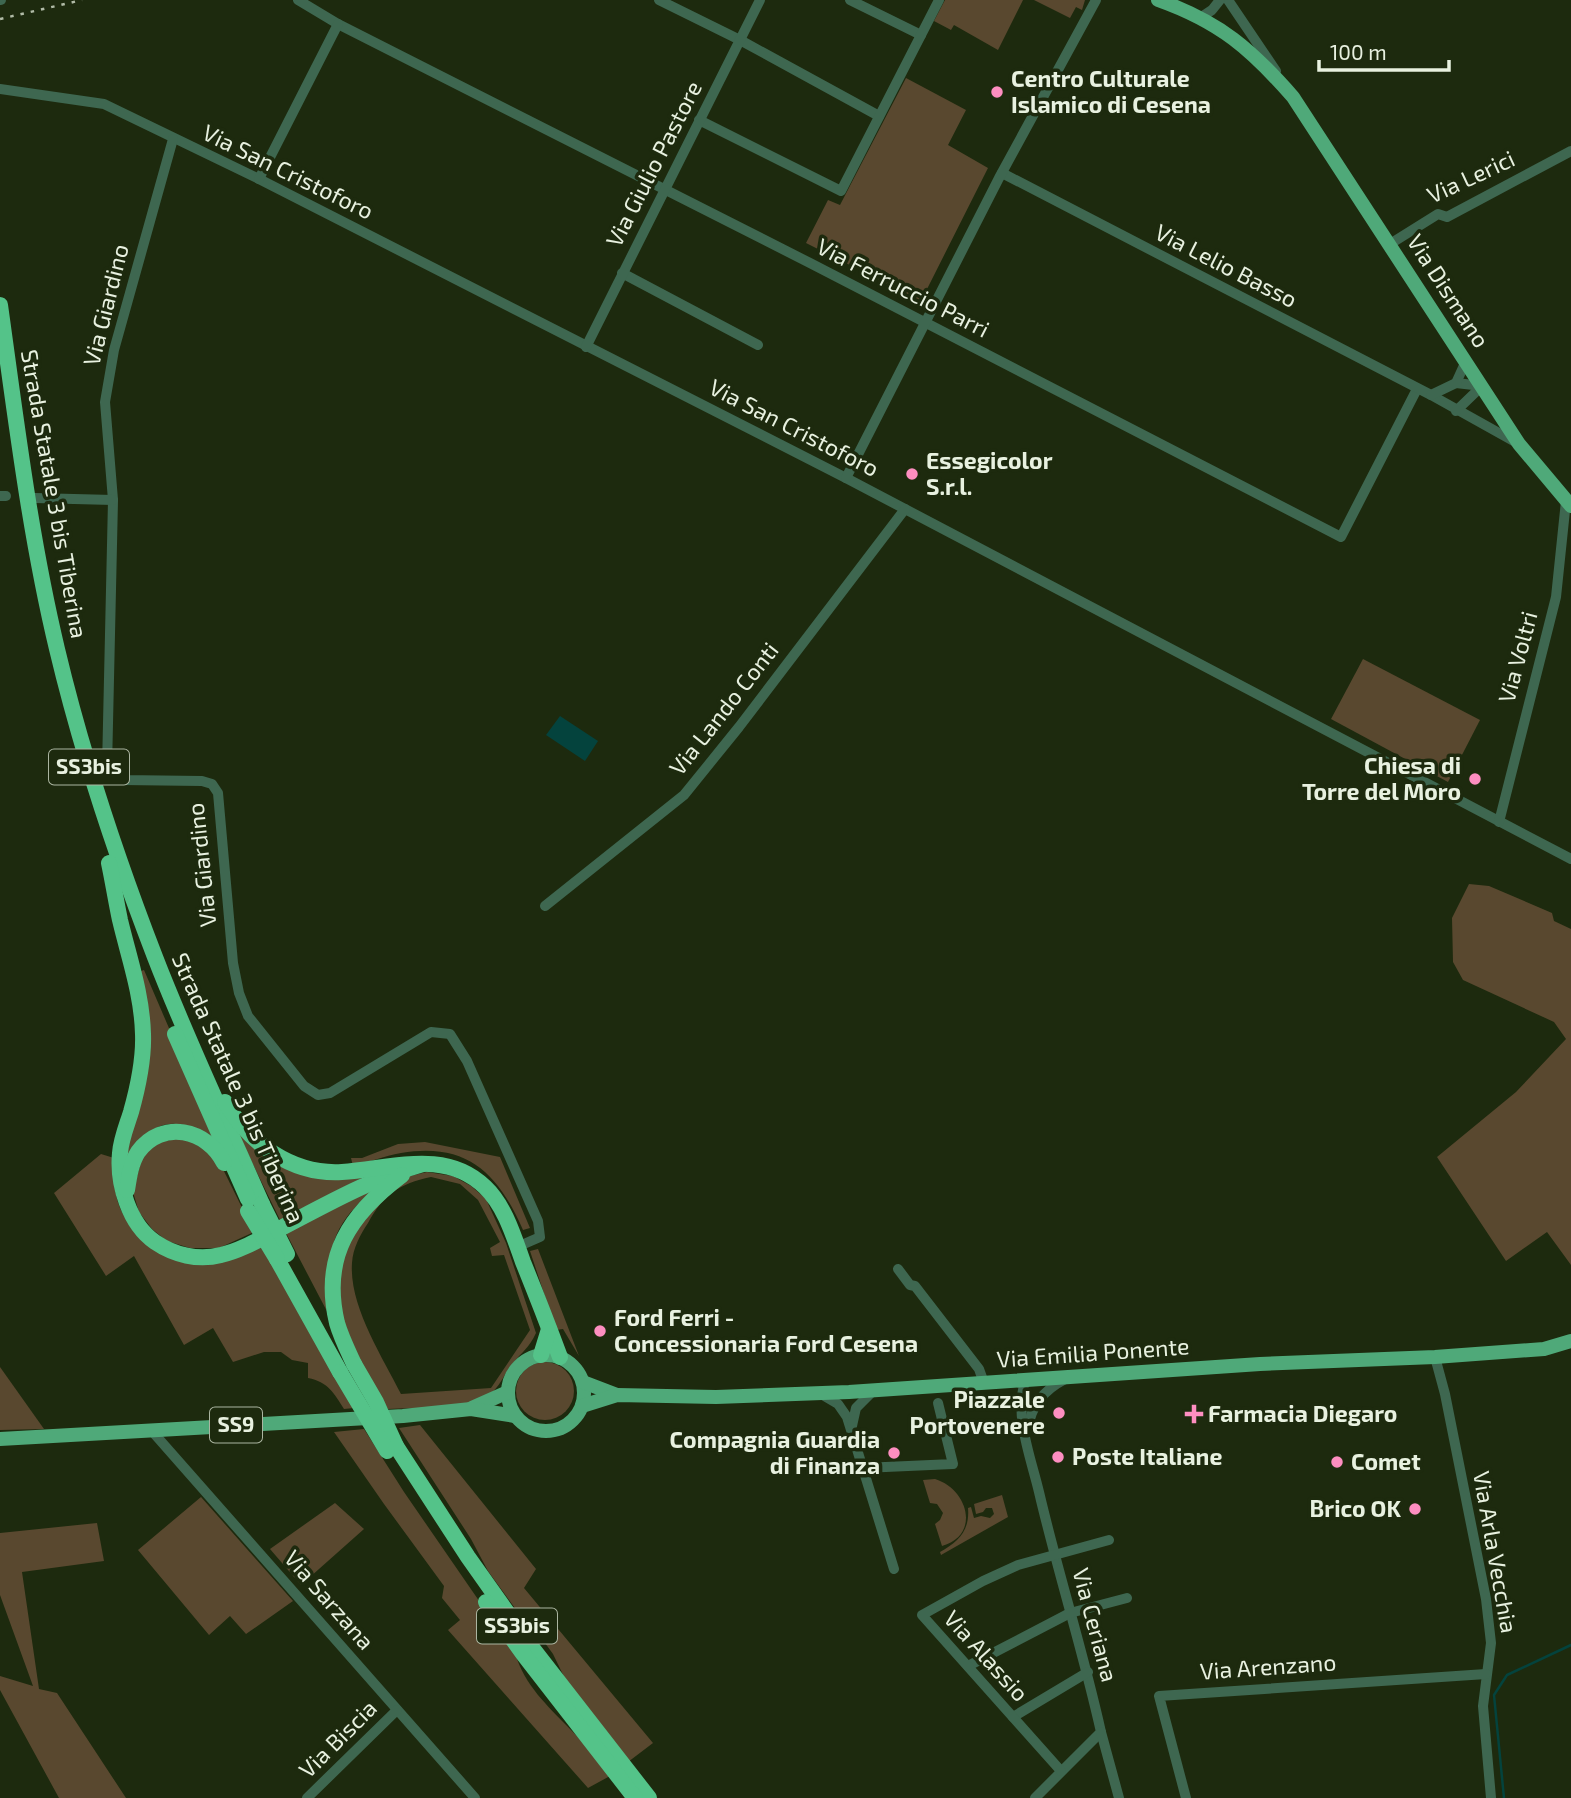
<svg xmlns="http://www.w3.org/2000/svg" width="1571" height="1798" viewBox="0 0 1571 1798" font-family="'Exo 2',sans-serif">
<rect width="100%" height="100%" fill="#1d2a0e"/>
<!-- green -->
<g fill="#59482f" fill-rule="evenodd">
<polygon points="945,0 1023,0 998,50 954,25 951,30 934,21"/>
<polygon points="1034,0 1085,0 1082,10 1076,7 1070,18"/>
<polygon points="906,78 966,110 948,145 988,168 921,301 806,243 828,200 840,205"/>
<polygon points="1363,659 1480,720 1448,782 1331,719"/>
<polygon points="1469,884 1489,886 1552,913 1554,921 1571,929 1571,1265 1547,1232 1506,1261 1437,1157 1516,1092 1566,1039 1554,1022 1463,980 1453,962 1452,918"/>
<path d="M 144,970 L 218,1142 C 196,1127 168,1113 146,1136 C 138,1144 132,1155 126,1164 L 125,1149 L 136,1110 L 141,971 Z"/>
<polygon points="231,1119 283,1163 376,1171 280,1220"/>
<polygon points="186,1137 218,1159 254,1232 219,1248 190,1248 167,1241 152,1229 139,1212 133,1192 143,1154 155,1143"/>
<path d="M 425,1142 L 500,1157 L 530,1228 L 523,1230 C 498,1173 467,1142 401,1153 C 384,1156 369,1162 353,1166 L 351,1158 L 362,1158 L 398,1144 Z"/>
<path d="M 101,1154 L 114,1158 C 112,1209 123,1223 163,1253 L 261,1246 L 354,1408 L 344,1409 C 334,1393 328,1382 308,1378 L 308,1363 L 292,1360 L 281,1352 L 264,1352 L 233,1362 L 213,1328 L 184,1345 L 134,1256 L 106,1276 L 54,1193 Z"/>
<path d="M 427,1172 L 453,1176 L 471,1186 L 486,1199 L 506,1243 L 536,1333 C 529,1348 522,1352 513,1363 C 504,1373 501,1386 490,1394 C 468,1411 416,1407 388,1409 L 359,1358 L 341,1316 L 338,1302 L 343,1247 L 388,1190 L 410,1176 ZM 431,1177 L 460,1184 L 478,1200 L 500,1242 L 490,1248 L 492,1256 L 504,1255 L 530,1330 L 491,1388 L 401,1394 C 382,1356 349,1306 352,1263 C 353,1248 360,1235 368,1223 C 384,1194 399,1184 431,1177 Z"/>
<path d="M 392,1176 C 367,1195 336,1218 332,1252 C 329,1274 331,1297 331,1319 L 285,1231 Z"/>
<polygon points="538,1249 579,1356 563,1329 556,1330 530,1251"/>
<circle cx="545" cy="1391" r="29"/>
<polygon points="0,1367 44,1429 0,1430"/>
<polygon points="420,1425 536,1569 524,1588 653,1743 628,1762 568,1685 553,1654 537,1632 517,1611 488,1571 471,1539 399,1428"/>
<path d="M 364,1429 L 404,1492 L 515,1653 C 525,1686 547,1705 570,1729 C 585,1743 597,1761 610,1776 L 588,1788 L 448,1630 L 460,1620 L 442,1598 L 444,1586 L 384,1504 L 334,1432 Z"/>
<path d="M 935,1479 C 968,1489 981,1535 942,1546 L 935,1524 L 940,1520 L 943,1513 L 937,1504 L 930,1503 L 923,1480 Z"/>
<path d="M 1002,1495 L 1008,1517 L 941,1555 L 940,1552 C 958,1542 970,1531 968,1508 L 971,1507 L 974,1518 L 981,1516 L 990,1518 L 994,1514 L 992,1508 L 986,1508 L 983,1512 L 976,1514 L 974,1504 Z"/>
<polygon points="201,1497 293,1601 246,1634 230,1616 209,1635 138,1550"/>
<polygon points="335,1503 364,1529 301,1585 270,1549"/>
<polygon points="97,1523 104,1561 22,1572 39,1689 57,1693 126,1798 59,1798 0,1690 0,1676 33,1686 0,1595 0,1533"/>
</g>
<!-- water -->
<polygon fill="#04433d" points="560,716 598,741 585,761 546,735"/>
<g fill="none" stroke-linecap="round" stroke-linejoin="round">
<!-- stream -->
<polyline stroke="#04433d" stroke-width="2.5" points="1504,1798 1494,1695 1507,1675 1571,1645"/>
<!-- minor -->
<g stroke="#3e6750" stroke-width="10">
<polyline points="0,0 1,0"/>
<polyline points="298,0 338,24 810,263 1341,537 1417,389"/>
<polyline points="659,0 740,40 879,116"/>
<polyline points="850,0 921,35"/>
<polyline points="1228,0 1276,71"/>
<polyline points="1200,18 1212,10 1220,0"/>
<polyline points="0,89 104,104 259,179 846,478 1571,859"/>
<polyline points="699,120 841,191 939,0"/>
<polyline points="173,139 114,350 105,402 113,500 107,768 112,775 122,780 202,781 212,784 218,793 233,963 239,993 248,1016 304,1086 318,1095 330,1093 431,1032 450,1034 467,1061 538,1221 540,1237 517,1247"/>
<polyline points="1002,173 1431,395 1517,443"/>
<polyline points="259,179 338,24"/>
<polyline points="1390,244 1438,214 1447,217 1571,151"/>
<polyline points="622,273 758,345"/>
<polyline points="586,347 760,0"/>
<polyline points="1456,383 1482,386"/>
<polyline points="1431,395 1456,383 1466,361"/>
<polyline points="1456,411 1482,386"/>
<polyline points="846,478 999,178 1096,0"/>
<polyline points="0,496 6,496"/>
<polyline points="35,498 113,500"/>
<polyline points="1499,822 1556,597 1566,501"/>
<polyline points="545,906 684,795 739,727 905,509"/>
<polyline points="898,1269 910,1285 915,1286 979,1369 984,1383"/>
<polyline points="1435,1357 1445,1394 1486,1599 1491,1643 1483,1706 1491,1798"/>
<path d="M 1025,1382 C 1014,1416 1031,1458 1039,1492 C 1058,1573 1083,1651 1101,1732 L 1035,1798"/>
<polyline points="821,1394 838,1404 847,1417 894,1569"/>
<polyline points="852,1426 856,1408 873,1391"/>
<path d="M 1028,1429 C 1031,1405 1044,1390 1065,1379"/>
<polyline points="151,1430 475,1798"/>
<polyline points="863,1468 953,1464 938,1403"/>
<polyline points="968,1666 1070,1613 1127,1598"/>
<polyline points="1013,1717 1088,1672"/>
<polyline points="1101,1732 1119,1798"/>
<polyline points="1061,1771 922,1615 983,1581 1018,1565 1109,1540"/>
<polyline points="307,1798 397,1710"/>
<polyline points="1186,1798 1159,1696 1486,1674"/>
</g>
<!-- major -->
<g stroke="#4fa979" stroke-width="14">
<path d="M 1158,0 C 1220,22 1251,49 1293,97 L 1519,444 L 1571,506"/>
<circle cx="546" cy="1393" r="38"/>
<polyline points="583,1382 617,1395"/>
<polyline points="582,1406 617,1395 716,1397 849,1392 1260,1364 1435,1357 1544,1349 1571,1341"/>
<polyline points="472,1408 508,1392"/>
<polyline points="0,1439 403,1416 471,1409 515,1416"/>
</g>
<!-- highway -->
<g stroke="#54c389" stroke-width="16">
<path d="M 0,305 C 16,420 30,536 57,649 C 82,754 116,856 155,957 C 187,1040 226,1122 262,1204"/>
<path d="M 109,863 C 113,882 116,901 120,920 C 129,958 142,994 143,1034 C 144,1060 138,1087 131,1112 C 127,1125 121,1139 120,1153 C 117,1184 129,1224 155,1242 C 174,1255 198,1261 221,1255 C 243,1250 263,1237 283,1227 C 329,1203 373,1178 423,1164"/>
<polyline points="175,1034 248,1199"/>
<path d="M 225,1102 C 250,1144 292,1175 342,1172 C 391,1169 445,1148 485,1187 C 505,1206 514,1237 523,1262 C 536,1294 548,1325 560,1357"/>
<path d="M 127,1190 C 129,1177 131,1163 138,1152 C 162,1119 207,1129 224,1163"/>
<polyline points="277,1259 340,1372"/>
<polyline points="541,1355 549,1329"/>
<path d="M 354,1364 C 348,1351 341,1337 337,1323 C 321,1256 350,1214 402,1175"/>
<polyline points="396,1446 468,1557 533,1649 649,1798"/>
<polyline points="486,1602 524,1655 635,1798"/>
</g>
<!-- rail -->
<polyline stroke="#b1bba7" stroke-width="2.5" stroke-dasharray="3.5 7" stroke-linecap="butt" points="0,19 82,0"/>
<!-- highway-bridge -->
<g stroke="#54c389" stroke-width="16">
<polyline points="262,1204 287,1254"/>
<polyline points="248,1211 277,1259"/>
<polyline points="354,1364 376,1402 396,1446"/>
<polyline points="340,1372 387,1451"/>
</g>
</g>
<!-- markers -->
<g fill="#fd8ec0" stroke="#1d2a0e" stroke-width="2.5">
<circle cx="997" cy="92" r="7"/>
<circle cx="912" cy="474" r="7"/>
<circle cx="1475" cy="779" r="7"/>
<circle cx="600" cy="1331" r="7"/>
<circle cx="1059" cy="1413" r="7"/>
<path d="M1190.5 1403.5h7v7h7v7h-7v7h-7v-7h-7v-7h7z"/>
<circle cx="894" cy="1453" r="7"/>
<circle cx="1058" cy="1457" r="7"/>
<circle cx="1337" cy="1462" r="7"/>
<circle cx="1415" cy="1509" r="7"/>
</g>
<g text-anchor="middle" stroke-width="7" stroke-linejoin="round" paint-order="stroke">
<!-- shield labels -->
<g fill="#1d2a0e" stroke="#abb5a1" stroke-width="2">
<rect x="49" y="749.5" width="80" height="35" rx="5"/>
<rect x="210" y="1407.5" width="52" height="35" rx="5"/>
<rect x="477" y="1608.5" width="80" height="35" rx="5"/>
</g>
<g font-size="21" font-weight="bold" fill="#e8f1e0">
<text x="89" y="774">SS3bis</text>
<text x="236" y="1432">SS9</text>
<text x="517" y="1633">SS3bis</text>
</g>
<!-- poi labels -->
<g font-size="23" font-weight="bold" fill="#e8f1e0" stroke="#1d2a0e" text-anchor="start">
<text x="1011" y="87">Centro Culturale<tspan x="1011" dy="26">Islamico di Cesena</tspan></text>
<text x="926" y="469">Essegicolor<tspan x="926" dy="26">S.r.l.</tspan></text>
<text x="1461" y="774" text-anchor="end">Chiesa di<tspan x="1461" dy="26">Torre del Moro</tspan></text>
<text x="614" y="1326">Ford Ferri -<tspan x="614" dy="26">Concessionaria Ford Cesena</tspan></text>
<text x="1045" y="1408" text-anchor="end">Piazzale<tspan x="1045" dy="26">Portovenere</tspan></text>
<text x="1208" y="1422">Farmacia Diegaro</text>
<text x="880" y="1448" text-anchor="end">Compagnia Guardia<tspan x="880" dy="26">di Finanza</tspan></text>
<text x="1072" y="1465">Poste Italiane</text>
<text x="1351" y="1470">Comet</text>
<text x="1401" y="1517" text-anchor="end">Brico OK</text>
</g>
<!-- street labels -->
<g font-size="23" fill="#e8f1e0" stroke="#1d2a0e">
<text transform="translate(654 164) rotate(-63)" y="8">Via Giulio Pastore</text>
<text transform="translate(288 172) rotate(26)" y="8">Via San Cristoforo</text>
<text transform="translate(1471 177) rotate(-25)" y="8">Via Lerici</text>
<text transform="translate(1226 266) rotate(27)" y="8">Via Lelio Basso</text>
<text transform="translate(903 288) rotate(27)" y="8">Via Ferruccio Parri</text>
<text transform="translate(1448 291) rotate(57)" y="8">Via Dismano</text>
<text transform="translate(106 305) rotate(-76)" y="8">Via Giardino</text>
<text transform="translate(794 428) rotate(27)" y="8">Via San Cristoforo</text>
<text transform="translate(54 494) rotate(80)" y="8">Strada Statale 3 bis Tiberina</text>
<text transform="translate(1518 657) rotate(-75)" y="8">Via Voltri</text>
<text transform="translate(724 709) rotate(-52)" y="8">Via Lando Conti</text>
<text transform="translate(202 865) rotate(-96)" y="8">Via Giardino</text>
<text transform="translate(238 1088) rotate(66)" y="8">Strada Statale 3 bis Tiberina</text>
<text transform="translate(1093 1353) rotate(-4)" y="8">Via Emilia Ponente</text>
<text transform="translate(1495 1552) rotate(80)" y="8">Via Arla Vecchia</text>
<text transform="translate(329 1600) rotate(49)" y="8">Via Sarzana</text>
<text transform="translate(1095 1625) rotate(75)" y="8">Via Ceriana</text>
<text transform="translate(986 1656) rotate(48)" y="8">Via Alassio</text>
<text transform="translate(1268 1667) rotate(-4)" y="8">Via Arenzano</text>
<text transform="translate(338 1739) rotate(-45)" y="8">Via Biscia</text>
</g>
</g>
<!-- scale -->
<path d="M1319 60v10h130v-10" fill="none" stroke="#e8f1e0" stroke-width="3.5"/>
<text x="1330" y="60" font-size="21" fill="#e8f1e0" stroke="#1d2a0e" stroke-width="5" paint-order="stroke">100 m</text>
</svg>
